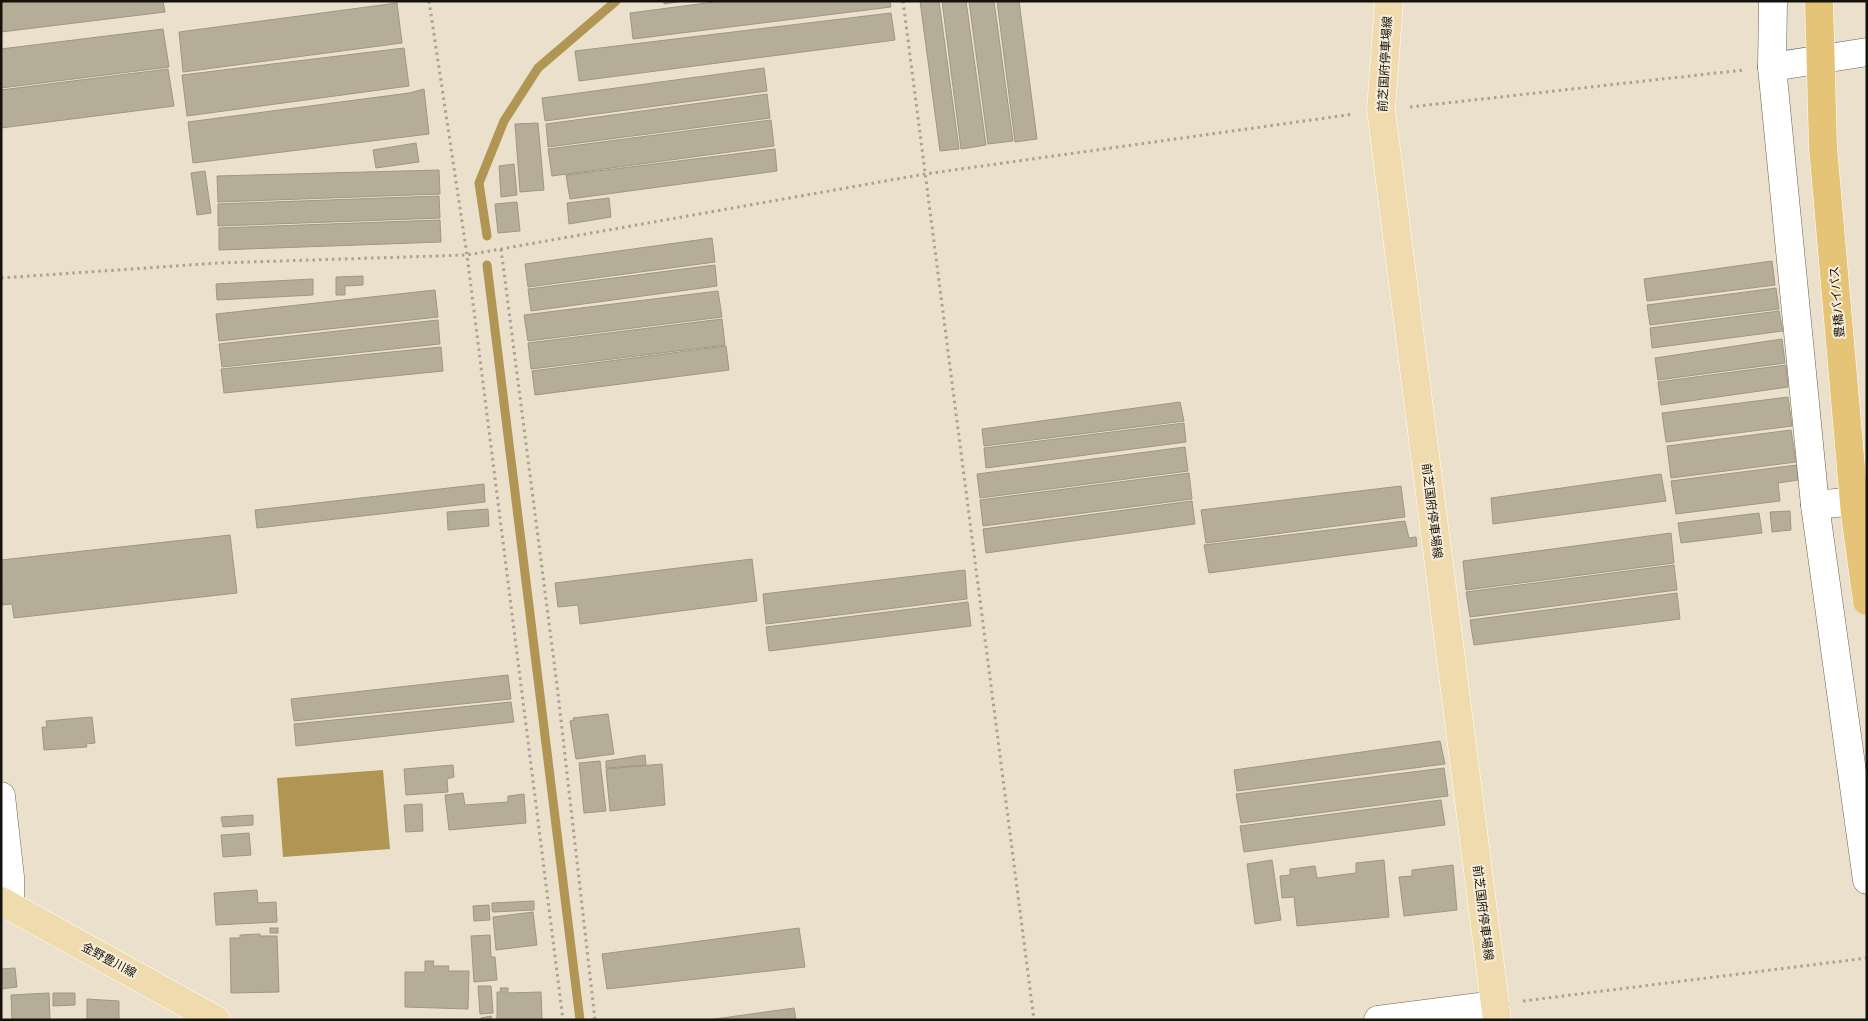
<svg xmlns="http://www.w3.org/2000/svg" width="1868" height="1021" viewBox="0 0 1868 1021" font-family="Barlow,'Noto Sans JP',sans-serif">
<rect width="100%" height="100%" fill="#eae0cc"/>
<!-- water -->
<polygon fill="#b19554" points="383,770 390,849 283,857 277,778"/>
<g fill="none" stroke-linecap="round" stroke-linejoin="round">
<!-- stream -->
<g stroke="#b19554" stroke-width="9">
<polyline points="487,236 479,183 504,121 538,68 616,1"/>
<polyline points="487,265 580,1020"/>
</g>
</g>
<!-- building -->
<g fill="#b6ad99" stroke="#9f9683">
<polygon points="1,1 163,1 165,12 1,32"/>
<polygon points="664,1 684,1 664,4"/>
<polygon points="722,1 890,1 891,7 633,39 630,13"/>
<polygon points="920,1 939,1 959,149 940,151"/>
<polygon points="942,1 966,1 986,145 961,149"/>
<polygon points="969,1 994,1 1013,141 988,144"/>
<polygon points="997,1 1019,1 1037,139 1015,142"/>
<polygon points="397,3 402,43 183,72 179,32"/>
<polygon points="891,13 895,40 579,81 575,51"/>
<polygon points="163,29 169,67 1,88 1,49"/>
<polygon points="404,48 409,86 187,116 182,75"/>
<polygon points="764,68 767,91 545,121 542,98"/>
<polygon points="168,69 174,106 1,128 1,90"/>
<polygon points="424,89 429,134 193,163 188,122 409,93"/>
<polygon points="767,94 770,118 548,147 546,124"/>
<polygon points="771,120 774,146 552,176 548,149"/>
<polygon points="538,123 544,190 520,192 515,124"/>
<polygon points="416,143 419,162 376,168 373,150"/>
<polygon points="775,149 777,171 570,199 566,175"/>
<polygon points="514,164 517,195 501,197 499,166"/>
<polygon points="439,170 440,194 218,202 217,176"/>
<polygon points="205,171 211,213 197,215 191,173"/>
<polygon points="439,196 440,218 218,226 218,204"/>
<polygon points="609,198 611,217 569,224 567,203"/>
<polygon points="517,202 520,231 498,233 495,204"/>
<polygon points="440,220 441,242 219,250 219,228"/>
<polygon points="712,238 715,262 528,287 525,264"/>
<polygon points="1772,261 1775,285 1647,301 1644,279"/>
<polygon points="715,265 717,286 531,311 528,289"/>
<polygon points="363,276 363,285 345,286 345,295 336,295 336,277"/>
<polygon points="313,279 313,295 217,300 216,284"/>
<polygon points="1776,288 1779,309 1650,325 1647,305"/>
<polygon points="435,290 438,317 219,341 216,314"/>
<polygon points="718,291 722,317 528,341 524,315"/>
<polygon points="1779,311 1783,331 1652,348 1650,328"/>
<polygon points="722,319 725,345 531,369 528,343"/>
<polygon points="438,320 440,344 222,367 219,344"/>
<polygon points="1782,339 1785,363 1658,380 1655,358"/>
<polygon points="726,346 729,370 535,395 532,371"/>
<polygon points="441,347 443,371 224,393 221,369"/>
<polygon points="1786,365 1788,387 1661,405 1658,382"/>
<polygon points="1788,397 1792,426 1666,442 1662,413"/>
<polygon points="1180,402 1184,421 984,446 982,429"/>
<polygon points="1184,423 1186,442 986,468 984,448"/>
<polygon points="1791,430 1796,462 1671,478 1667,446"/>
<polygon points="1185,447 1188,471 980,498 977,474"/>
<polygon points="1797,465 1798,480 1778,483 1780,501 1676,514 1671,481"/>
<polygon points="1189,473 1192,499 983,526 980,500"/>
<polygon points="1661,474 1666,501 1493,524 1491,498"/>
<polygon points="484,484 485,502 257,528 255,510"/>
<polygon points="1401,486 1405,517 1206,543 1201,510"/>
<polygon points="1192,501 1195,524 986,553 983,529"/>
<polygon points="488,509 489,526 448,530 447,512"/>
<polygon points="1790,511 1791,530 1772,532 1770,512"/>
<polygon points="1759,513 1762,533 1681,543 1678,523"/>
<polygon points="1405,521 1409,538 1416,537 1417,546 1209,573 1204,545"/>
<polygon points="1671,533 1674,563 1466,590 1463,561"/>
<polygon points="230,535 237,593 14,618 12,604 2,605 1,560"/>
<polygon points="752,559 757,601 580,624 578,605 558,607 555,583"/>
<polygon points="1674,565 1677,590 1470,617 1466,592"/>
<polygon points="965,570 967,599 766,624 763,594"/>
<polygon points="1677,593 1680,619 1474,645 1470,620"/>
<polygon points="968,602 971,626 769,651 766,627"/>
<polygon points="508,675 511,699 294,721 291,699"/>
<polygon points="511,702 514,722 296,746 294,724"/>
<polygon points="608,714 614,754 576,759 570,721 574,720 573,718"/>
<polygon points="92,717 95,743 86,744 87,747 44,750 42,727 47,727 46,721"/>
<polygon points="1440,741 1445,764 1237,791 1234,770"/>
<polygon points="645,755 646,765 606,768 606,761"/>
<polygon points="600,761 606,811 584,813 579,763"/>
<polygon points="662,764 665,805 610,811 606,769"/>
<polygon points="453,765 454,777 447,779 448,792 406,795 404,769"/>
<polygon points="1444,768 1448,796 1241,823 1236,794"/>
<polygon points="463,793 465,805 508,802 508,796 524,794 526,823 449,830 445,795"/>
<polygon points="1441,800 1445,825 1244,852 1240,826"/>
<polygon points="422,804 423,831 406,832 404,805"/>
<polygon points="253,815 253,825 223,827 221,817"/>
<polygon points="249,833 251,855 223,857 221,835"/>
<polygon points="1272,860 1281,920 1255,924 1247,864"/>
<polygon points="1384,860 1389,917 1297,926 1294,897 1282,898 1280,876 1290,875 1290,869 1315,866 1317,878 1356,873 1356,863"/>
<polygon points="1453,865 1457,910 1404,916 1399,877 1412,876 1412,870"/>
<polygon points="257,890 258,903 276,902 277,922 216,925 214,893"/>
<polygon points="534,901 534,910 493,912 492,910 492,903"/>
<polygon points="489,905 490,920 474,921 473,906"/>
<polygon points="533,912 537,945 496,950 493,917"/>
<rect x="270" y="928" width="8" height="5"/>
<polygon points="799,928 805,967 607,989 602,954"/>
<polygon points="260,934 260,936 277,936 279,992 231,993 230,938 240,938 240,935"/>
<polygon points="490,935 491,957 495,957 497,980 474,982 471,936"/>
<polygon points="425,961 434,961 433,966 449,966 448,971 469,971 468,1009 405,1007 405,972 425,972"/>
<polygon points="15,968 17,987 1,989 1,969"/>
<polygon points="478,986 491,986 493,1013 480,1014"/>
<polygon points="500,988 508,988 508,993 541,992 542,1020 497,1020 497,992 501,992"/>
<polygon points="49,993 50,1020 12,1020 11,995"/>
<polygon points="53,993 75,993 75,1005 53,1006"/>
<polygon points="87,999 119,1001 119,1020 87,1020"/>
<polygon points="794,1008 796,1020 708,1020"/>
<polygon points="491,1016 492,1020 481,1020 481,1018"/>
</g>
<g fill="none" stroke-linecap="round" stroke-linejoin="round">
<defs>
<g id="minor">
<polyline points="1773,1 1772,67 1815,505 1867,880"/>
<polyline points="1772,67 1867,52"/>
<polyline points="1815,505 1867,500"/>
<polyline points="1,796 10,877 10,906"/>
<polyline points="1378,1020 1495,1005"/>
</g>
<g id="major">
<polyline points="1389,1 1381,110 1497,1020"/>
<polyline points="1,901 216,1020"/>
</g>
</defs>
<!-- minor casing -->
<use href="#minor" stroke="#6a6250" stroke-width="29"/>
<!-- major casing -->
<use href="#major" stroke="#fff" stroke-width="29"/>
<!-- path -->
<g stroke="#aaa292" stroke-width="3" stroke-dasharray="2.5 4" stroke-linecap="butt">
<polyline points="429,1 467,255 563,1020"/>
<polyline points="903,1 1034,1020"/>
<polyline points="1410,107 1744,70"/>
<polyline points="501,249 557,685 595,1020"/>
<polyline points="1,278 218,263 467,255 925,174 1354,114"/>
<polyline points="1523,1001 1867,958"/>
</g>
<!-- minor -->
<use href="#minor" stroke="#fff" stroke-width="28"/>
<!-- major -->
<use href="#major" stroke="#efdbad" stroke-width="28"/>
<defs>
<polyline id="highway-bridge" points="1819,1 1823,147 1855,514 1867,601"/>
</defs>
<!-- highway-bridge casing -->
<use href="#highway-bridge" stroke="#fff" stroke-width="29" stroke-linecap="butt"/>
<!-- highway-bridge -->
<use href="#highway-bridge" stroke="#e5c377" stroke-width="28"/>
</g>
<g text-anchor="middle" stroke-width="4" stroke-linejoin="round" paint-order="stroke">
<!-- street labels -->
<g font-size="12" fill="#15120b" stroke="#f7edd9">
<text transform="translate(1385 64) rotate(-87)" y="4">前芝国府停車場線</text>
<text transform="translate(1837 302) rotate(-95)" y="4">豊橋バイパス</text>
<text transform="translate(1432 511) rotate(83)" y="4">前芝国府停車場線</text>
<text transform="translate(1483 913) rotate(83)" y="4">前芝国府停車場線</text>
<text transform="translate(109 960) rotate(28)" y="4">金野豊川線</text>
</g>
</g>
<!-- border -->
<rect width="1868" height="1021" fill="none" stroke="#15120b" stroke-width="5"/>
</svg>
